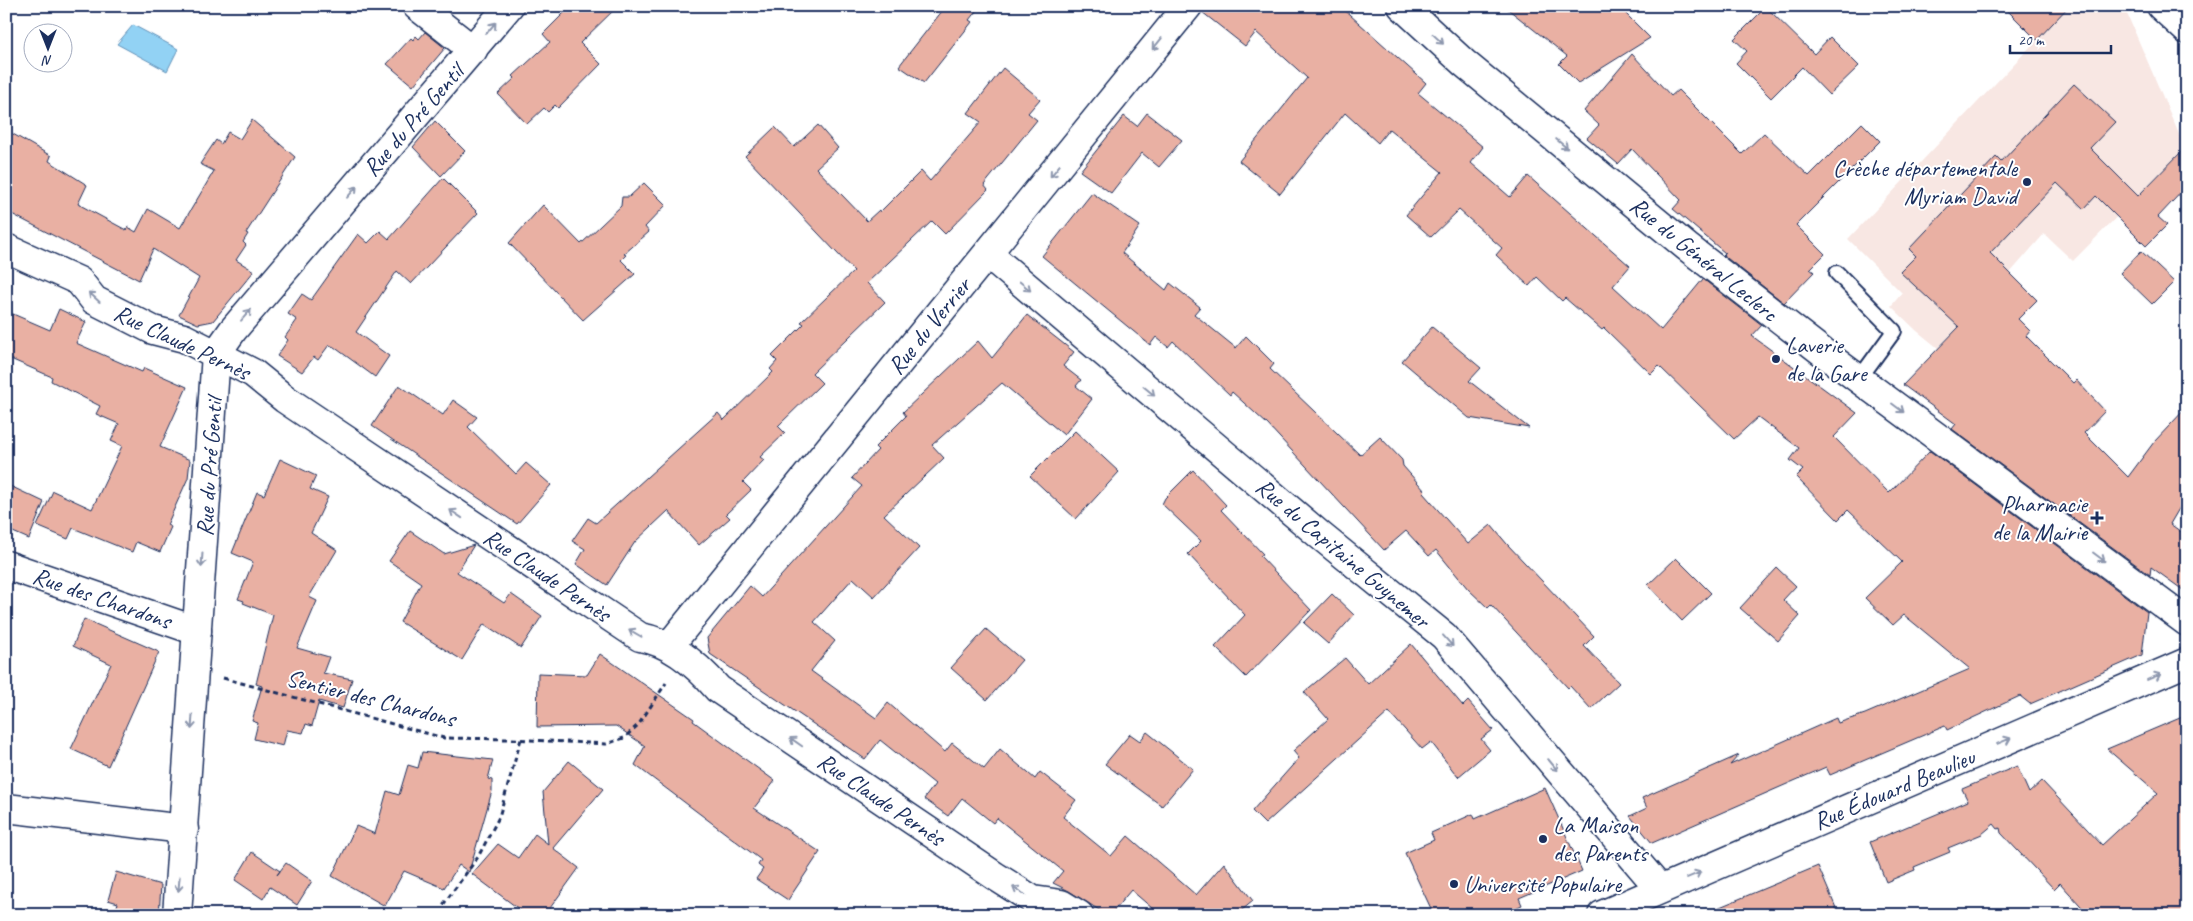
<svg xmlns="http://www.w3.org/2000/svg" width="2193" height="921" viewBox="0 0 2193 921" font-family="Caveat,sans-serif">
<rect width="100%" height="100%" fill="#fff"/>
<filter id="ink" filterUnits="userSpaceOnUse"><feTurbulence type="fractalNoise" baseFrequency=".02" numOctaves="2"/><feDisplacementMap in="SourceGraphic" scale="10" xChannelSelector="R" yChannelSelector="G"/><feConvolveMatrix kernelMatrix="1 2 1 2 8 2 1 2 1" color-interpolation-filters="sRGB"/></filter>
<g filter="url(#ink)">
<!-- built -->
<polygon fill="#f8e7e3" points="2069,6 2124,7 2185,148 2073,261 2044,234 2010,273 1938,348 1917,331 1891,306 1902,293 1848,239"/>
<!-- water -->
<polygon fill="#92d2f4" stroke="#6291b8" points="133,25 178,49 167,71 117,44"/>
<!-- building -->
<g fill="#e9b0a3" stroke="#1b2f5e">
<polygon points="571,6 618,6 580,43 601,64 558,108 555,105 548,112 544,108 527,124 498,94 515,78 513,76 550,42 543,34"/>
<polygon points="946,6 980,6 969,20 972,22 924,83 899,66"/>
<polygon points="1203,6 1340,6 1426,83 1418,93 1483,147 1471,163 1510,197 1528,176 1630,266 1613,286 1661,330 1703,279 1762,325 1752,336 1857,413 1834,437 1889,493 1930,451 2147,612 2142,655 2030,704 2020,696 1947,730 1945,726 1830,775 1826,767 1652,843 1630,816 1647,808 1642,798 1739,755 1730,765 1836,718 1838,723 1865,714 1970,669 1904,615 1893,625 1865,598 1902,562 1848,510 1838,520 1796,477 1803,470 1790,460 1799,448 1758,417 1734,439 1659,366 1651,374 1604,328 1602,330 1565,298 1562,301 1537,277 1529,286 1496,255 1502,248 1459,210 1431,237 1406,215 1442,172 1389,129 1378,143 1345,113 1280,194 1239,161 1307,78 1256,32 1245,46 1202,12"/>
<polygon points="1504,6 1618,6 1650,38 1578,83 1559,64 1567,56"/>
<polygon points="2003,6 2069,6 2037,40"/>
<polygon points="1766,7 1814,54 1830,37 1859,66 1829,95 1802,67 1771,98 1736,63 1747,51 1734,39"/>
<polygon points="425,32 445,48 413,86 387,64 411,38 413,40 416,36 419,39"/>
<polygon points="1632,54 1671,96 1678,90 1742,154 1764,133 1809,176 1862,123 1880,141 1796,225 1825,254 1810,269 1814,272 1784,303 1723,255 1725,253 1673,209 1681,200 1632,149 1618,164 1587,138 1599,125 1584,111"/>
<polygon points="1003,68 1040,99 1028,113 1037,120 984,185 988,190 945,234 932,221 867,283 885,302 812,373 822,383 778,426 785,433 760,457 764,460 743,482 751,490 726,514 730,518 699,545 668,511 635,542 607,585 576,564 585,549 572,541 588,518 596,523 718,413 724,420 773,372 770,369 777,361 772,356 804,324 801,322 854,271 745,156 775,127 794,147 818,125 838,148 816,168 867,221 879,210 880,212 921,171 930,181 981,122 968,113"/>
<polygon points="2074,84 2115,122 2090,148 2138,196 2187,146 2187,186 2158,217 2167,225 2146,246 2096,196 2084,209 2057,183 1990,253 2037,300 2018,319 2030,331 2026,336 2073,383 2076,380 2105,411 2084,433 2128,477 2154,442 2187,407 2187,495 2170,524 2187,536 2187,593 2151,567 2150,575 1952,429 1956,424 1903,385 1959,327 1900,272 1916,256 1909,249 1996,157 2001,162"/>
<polygon points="1147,113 1182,140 1159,167 1142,153 1111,193 1080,171 1124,116 1137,126"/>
<polygon points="252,120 295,157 246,233 248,234 243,242 246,245 236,260 254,271 213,321 198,324 179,315 199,278 153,249 139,280 6,211 6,130 51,156 49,161 87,185 78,204 126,230 128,227 136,232 148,209 180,228 214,171 200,164 216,140 221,144 228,132 240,139"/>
<polygon points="435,121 465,151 441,176 413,147"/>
<polygon points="443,178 478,213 411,284 397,271 356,332 389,356 375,377 334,347 329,345 318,360 314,357 302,372 277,356 288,340 285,337 297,320 288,314 302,294 311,300 358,234 368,243 380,231 389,239"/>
<polygon points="644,183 666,205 645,227 649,232 624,254 626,255 621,260 635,274 583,320 509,243 543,205 581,244 621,206 622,197 629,197"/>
<polygon points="1092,193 1140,226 1122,253 1166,290 1170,283 1200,307 1194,314 1236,348 1246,336 1274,364 1270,369 1360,455 1380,437 1402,460 1403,466 1425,491 1423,493 1468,544 1491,525 1507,544 1594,636 1584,646 1619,683 1591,709 1570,686 1568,688 1491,605 1488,608 1468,589 1436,550 1429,556 1406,531 1384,550 1267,424 1232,392 1230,395 1173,341 1168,347 1156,337 1150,345 1042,256"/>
<polygon points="2141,251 2174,282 2152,304 2120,273"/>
<polygon points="59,309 86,322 76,343 142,372 144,368 187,387 160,447 190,460 188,478 167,525 171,527 160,552 136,542 132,552 73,528 68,539 37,526 53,491 92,509 122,446 111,441 119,424 96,414 100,406 51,381 52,377 6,357 6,311 50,330"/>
<polygon points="1027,315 1074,352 1063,366 1081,380 1076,386 1092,399 1064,435 1002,383 932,445 944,458 884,515 919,548 874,597 853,578 814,622 835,641 811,671 876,718 888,703 945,752 952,743 984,769 1000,749 1035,779 1040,772 1076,800 1063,817 1111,856 1128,836 1196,895 1224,863 1253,901 1236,915 1160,915 1131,890 1110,915 1107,915 1069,891 1053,883 1063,871 997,818 993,823 962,798 948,816 924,799 935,784 880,740 865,759 710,654 707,638 750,586 762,597 862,486 852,478 878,450 875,447 906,416 903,412 978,341 992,358"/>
<polygon points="1432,327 1481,368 1469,381 1529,428 1469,418 1402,361"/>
<polygon points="399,385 443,415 453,400 477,417 468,427 516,474 526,463 551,485 517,524 372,426"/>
<polygon points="1075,431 1119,472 1076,519 1030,476"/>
<polygon points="280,459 316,476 310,489 328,497 311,533 337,550 309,597 317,601 297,648 329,657 323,673 352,679 343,708 319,701 312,726 306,724 303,733 287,730 283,746 254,739 258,723 252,721 262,686 256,684 273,615 243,603 244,601 238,599 253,562 232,553 257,492 264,495"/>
<polygon points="1193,470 1226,505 1221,510 1263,554 1260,556 1311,610 1246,677 1215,647 1245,615 1188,554 1201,541 1162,504 1165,498"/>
<polygon points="6,484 44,502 29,539 6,529"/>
<polygon points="410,531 444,554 474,545 457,572 504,603 511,594 542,616 521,648 484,624 462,660 400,622 421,583 389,561"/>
<polygon points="1676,558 1711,593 1682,621 1648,585"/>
<polygon points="1777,568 1796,586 1783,600 1800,616 1778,641 1740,608"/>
<polygon points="1332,594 1354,615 1328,644 1304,623"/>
<polygon points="84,619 159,652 108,766 71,749 111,664 73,646"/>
<polygon points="986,629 1022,660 987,700 951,668"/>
<polygon points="1411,644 1463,706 1468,701 1493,730 1481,739 1490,750 1458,777 1431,742 1422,749 1389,712 1265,824 1252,811 1299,758 1293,751 1328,719 1304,692 1345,658 1368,684"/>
<polygon points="600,654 694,719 693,721 775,781 754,808 820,852 788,900 756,879 763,869 758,865 761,860 635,765 645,746 616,726 537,727 538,673 587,675"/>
<polygon points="2187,715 2187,915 2089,915 2060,883 2054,889 2001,833 2000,828 1998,829 1994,824 1982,834 1948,848 1950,852 1914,867 1915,870 1886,882 1870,842 1968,801 1962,789 2017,766 2029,793 2042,781 2102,845 2158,793 2107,749"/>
<polygon points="1147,732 1193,769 1162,806 1105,764 1130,734 1140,741"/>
<polygon points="422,752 493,760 488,779 492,780 492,791 469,872 459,865 444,888 404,871 385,906 332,876 356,826 375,834 387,791 399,795 408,765 418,768"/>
<polygon points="569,761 603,789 553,848 579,868 545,915 527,915 472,874 498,844 518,858 535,834 548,844 543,792"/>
<polygon points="1545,788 1582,871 1519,898 1522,905 1500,915 1434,915 1405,853 1434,840 1431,833 1473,814 1475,819"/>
<polygon points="252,852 280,871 277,875 286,863 312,881 297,905 270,887 263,899 235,880"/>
<polygon points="1818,866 1839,915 1703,915 1703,914"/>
<polygon points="116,872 161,885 159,915 114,915 118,903 108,900"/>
</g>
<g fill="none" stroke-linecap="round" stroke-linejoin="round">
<defs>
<polyline id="service" points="1837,273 1894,331 1859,379"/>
<g id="minor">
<polyline points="417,6 473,50"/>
<polyline points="2161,6 2187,30"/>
<path d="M 6,248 L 79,281 L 94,300 L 153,330 L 184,338 L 253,373 L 285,399 L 640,637 C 671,642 698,666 718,689 L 995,876 L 1033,900 L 1061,904 L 1079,915"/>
<polyline points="988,254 1322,537 1444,636 1660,889"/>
<polyline points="6,565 197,631"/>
<polyline points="669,646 1188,6"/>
<polyline points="6,808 184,829"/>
<polyline points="177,915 216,354 233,330 509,6"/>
<polyline points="1602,915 2187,662"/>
</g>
<polyline id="secondary" points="1402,6 1464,63 1687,247 1829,357 2187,622"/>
</defs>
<!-- service casing -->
<use href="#service" stroke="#1b2f5e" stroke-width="18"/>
<!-- minor casing -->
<use href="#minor" stroke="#1b2f5e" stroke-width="31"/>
<!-- secondary casing -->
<use href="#secondary" stroke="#1b2f5e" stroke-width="31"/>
<!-- path -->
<g stroke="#1b2f5e" stroke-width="3" stroke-dasharray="5 4" stroke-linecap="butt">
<polyline points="223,678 444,738 511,739 606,744 624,738 639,724 666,683"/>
<polyline points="443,905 478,857 499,817 521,739"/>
</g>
<!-- service -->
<use href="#service" stroke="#fff" stroke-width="14"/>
<!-- minor -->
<use href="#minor" stroke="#fff" stroke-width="28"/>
<!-- secondary -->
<use href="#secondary" stroke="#fff" stroke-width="28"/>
</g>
<!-- one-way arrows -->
<defs><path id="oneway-shaft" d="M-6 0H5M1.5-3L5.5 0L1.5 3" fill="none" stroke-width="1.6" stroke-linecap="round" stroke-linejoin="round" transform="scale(1.25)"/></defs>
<g stroke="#8d97ae">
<use href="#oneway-shaft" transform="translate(491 28) rotate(-50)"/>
<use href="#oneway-shaft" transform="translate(1438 39) rotate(43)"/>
<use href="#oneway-shaft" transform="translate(1157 44) rotate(129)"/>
<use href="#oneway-shaft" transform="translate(1562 144) rotate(40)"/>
<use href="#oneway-shaft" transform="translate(1055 171) rotate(129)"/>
<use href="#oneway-shaft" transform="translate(352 192) rotate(-49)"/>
<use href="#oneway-shaft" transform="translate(1025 286) rotate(40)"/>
<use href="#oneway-shaft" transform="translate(94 297) rotate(-138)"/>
<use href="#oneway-shaft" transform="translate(246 315) rotate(-49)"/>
<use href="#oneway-shaft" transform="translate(1149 391) rotate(40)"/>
<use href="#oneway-shaft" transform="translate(1898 408) rotate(37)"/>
<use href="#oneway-shaft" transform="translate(456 514) rotate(-146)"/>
<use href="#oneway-shaft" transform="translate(2099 557) rotate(37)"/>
<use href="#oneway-shaft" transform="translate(202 560) rotate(94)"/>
<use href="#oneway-shaft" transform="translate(635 633) rotate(-150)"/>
<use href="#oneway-shaft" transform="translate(1448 641) rotate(48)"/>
<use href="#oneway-shaft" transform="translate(2154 677) rotate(-23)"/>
<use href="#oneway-shaft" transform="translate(192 722) rotate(94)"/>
<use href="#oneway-shaft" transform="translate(2004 741) rotate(-23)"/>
<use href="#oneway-shaft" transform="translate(796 742) rotate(-145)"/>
<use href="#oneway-shaft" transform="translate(1553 765) rotate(50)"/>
<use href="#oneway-shaft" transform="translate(1694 875) rotate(-23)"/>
<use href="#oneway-shaft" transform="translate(179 884) rotate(95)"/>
<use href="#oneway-shaft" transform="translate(1019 891) rotate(-148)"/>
</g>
</g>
<!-- markers -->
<g fill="#1b2f5e" stroke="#fff" stroke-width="2">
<circle cx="2027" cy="182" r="5"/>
<circle cx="1776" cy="359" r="5"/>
<path d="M2094.5 510.5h5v5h5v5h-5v5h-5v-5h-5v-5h5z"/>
<circle cx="1543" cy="839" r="5"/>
<circle cx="1454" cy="884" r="5"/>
</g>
<g text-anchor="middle" stroke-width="4" stroke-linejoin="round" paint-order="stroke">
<!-- street labels -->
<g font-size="24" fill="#1b2f5e" stroke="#fff">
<text transform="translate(413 120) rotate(-49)" y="8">Rue du Pré Gentil</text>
<text transform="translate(1704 259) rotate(39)" y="8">Rue du Général Leclerc</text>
<text transform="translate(929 326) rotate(-51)" y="8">Rue du Verrier</text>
<text transform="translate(182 342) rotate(25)" y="8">Rue Claude Pernès</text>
<text transform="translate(209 467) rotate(-86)" y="8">Rue du Pré Gentil</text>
<text transform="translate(1343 553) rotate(40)" y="8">Rue du Capitaine Guynemer</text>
<text transform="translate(547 575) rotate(34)" y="8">Rue Claude Pernès</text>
<text transform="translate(102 598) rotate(19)" y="8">Rue des Chardons</text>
<text transform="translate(371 698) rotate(14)" y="8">Sentier des Chardons</text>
<text transform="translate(1894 789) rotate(-23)" y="8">Rue Édouard Beaulieu</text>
<text transform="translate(881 799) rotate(34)" y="8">Rue Claude Pernès</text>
</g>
<!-- poi labels -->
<g font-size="24" fill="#1b2f5e" stroke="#fff" text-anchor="start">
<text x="2017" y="176" text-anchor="end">Crèche départementale<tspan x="2017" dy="28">Myriam David</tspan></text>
<text x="1786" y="353">Laverie<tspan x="1786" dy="28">de la Gare</tspan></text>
<text x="2087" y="512" text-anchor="end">Pharmacie<tspan x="2087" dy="28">de la Mairie</tspan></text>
<text x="1553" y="833">La Maison<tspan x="1553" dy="28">des Parents</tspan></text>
<text x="1464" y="892">Université Populaire</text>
</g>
</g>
<!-- margin -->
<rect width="2193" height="921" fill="none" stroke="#fff" stroke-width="25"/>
<rect x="12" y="12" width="2168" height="896" fill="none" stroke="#1b2f5e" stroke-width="2" filter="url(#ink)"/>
<!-- north arrow -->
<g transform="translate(48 48) rotate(180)"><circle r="24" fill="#ffffff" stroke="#a4acbf"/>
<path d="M0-4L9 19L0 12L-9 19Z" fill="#1b2f5e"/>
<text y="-8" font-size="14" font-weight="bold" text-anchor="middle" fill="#1b2f5e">N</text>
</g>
<!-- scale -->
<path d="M2010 45v8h101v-8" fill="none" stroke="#1b2f5e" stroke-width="2.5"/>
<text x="2018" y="45" font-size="15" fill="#1b2f5e" stroke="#ffffff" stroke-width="4" paint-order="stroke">20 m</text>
</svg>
